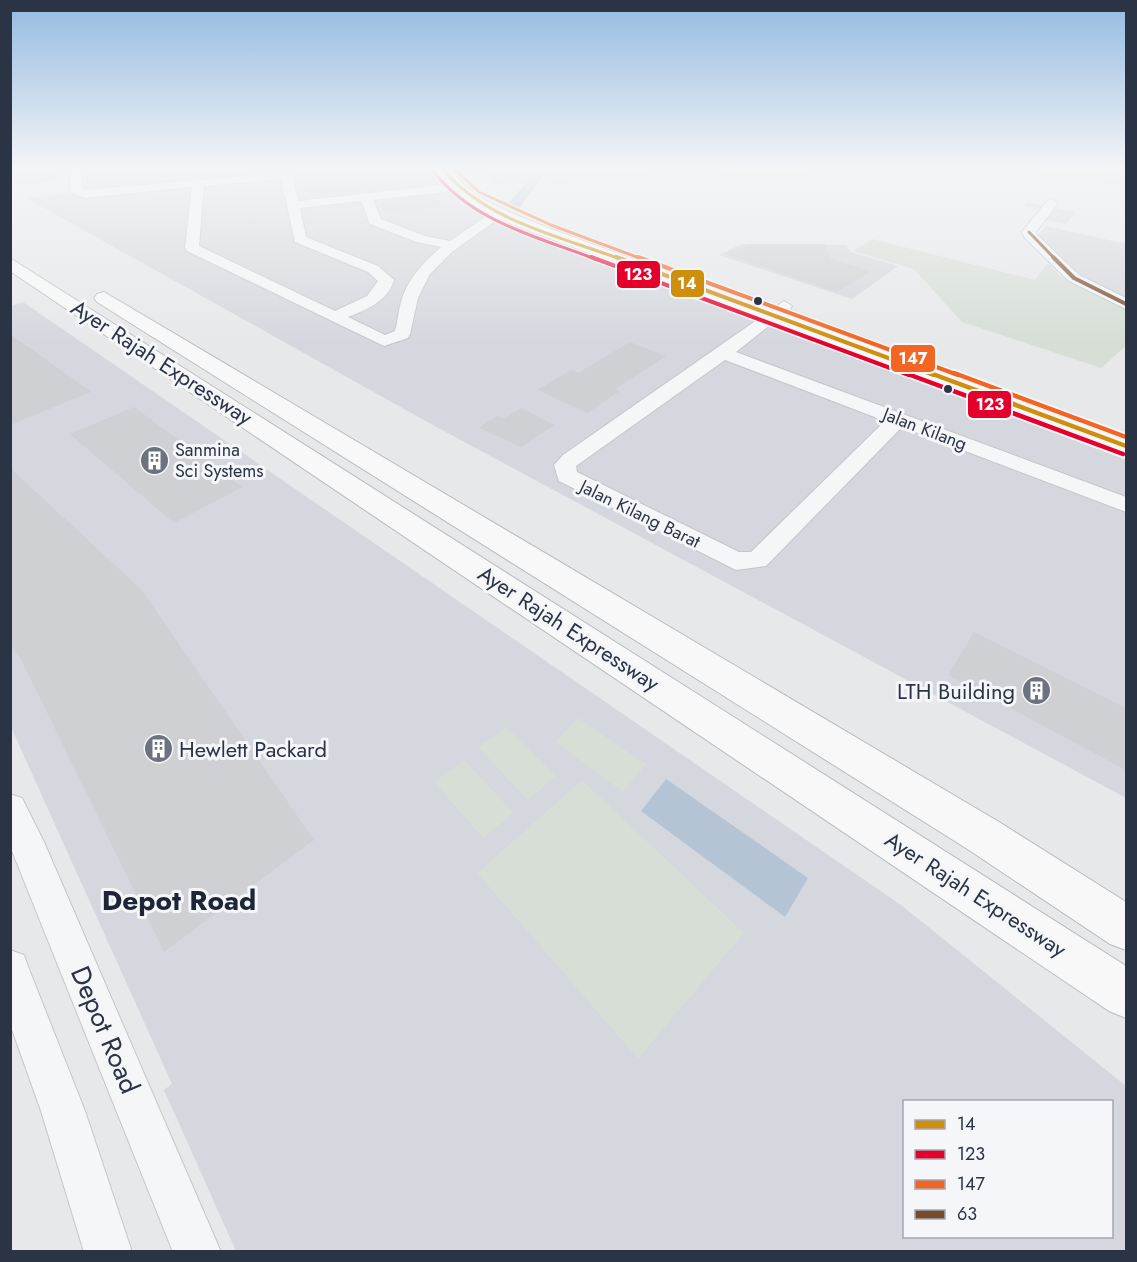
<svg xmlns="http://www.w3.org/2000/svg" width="1137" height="1262" viewBox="0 0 1137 1262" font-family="Jost,sans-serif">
<rect width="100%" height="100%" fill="#e6e8ea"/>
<!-- built -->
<g fill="#d4d7dd" fill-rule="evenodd">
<polygon points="87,167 427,167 440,185 466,207 669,288 1126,460 1126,798 431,424 26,198 85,192"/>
<polygon points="482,167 545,167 523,183 492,186"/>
<polygon points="556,167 687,167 691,171 553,185 543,175"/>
<polygon points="1057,167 1126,167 1126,180"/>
<polygon points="1028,202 1075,212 1066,224 1045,220 1051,211 1024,206"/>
<polygon points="1046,226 1126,244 1126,299 1082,277 1060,259 1038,236"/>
<polygon points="741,244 846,245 851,252 898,266 852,299 719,255"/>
<path d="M 23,302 L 901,905 L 1126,1086 L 1126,1251 L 236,1251 L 164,1090 L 172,1084 L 11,727 L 10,306 ZM 904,1102 L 1112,1102 L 1112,1236 L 904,1236 Z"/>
</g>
<!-- green -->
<g fill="#d6ded6">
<polygon points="769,167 1057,167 1126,178 1126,187 1052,176 923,167 728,181 716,171"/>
<polygon points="872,239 1035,280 1048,263 1060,276 1126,308 1126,346 1101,368 962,322 914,269 853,251"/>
<polygon points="578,718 646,764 623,792 555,742"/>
<polygon points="506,727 556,776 528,800 478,747"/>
<polygon points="464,760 514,813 483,838 434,782"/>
<polygon points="582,780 744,933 638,1059 477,873"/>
</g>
<!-- water -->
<polygon fill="#b4c4d5" points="666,779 808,878 785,917 641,811"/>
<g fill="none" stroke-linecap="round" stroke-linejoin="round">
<!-- river -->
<polygon fill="#b4c4d5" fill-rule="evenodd" points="540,167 556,167 539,181 520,207 510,207 508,204 510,201"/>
</g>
<!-- building -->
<g fill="#ced0d3">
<polygon points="31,167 42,167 63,177 33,185 20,185 10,180 10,172"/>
<polygon points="94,167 113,167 115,184 95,187"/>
<polygon points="298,167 416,167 427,184 310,197"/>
<polygon points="481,167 511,167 518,181 492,182"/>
<polygon points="435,195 442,206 385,213 379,202"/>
<polygon points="750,244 825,244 831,259 871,271 837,292 725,254"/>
<polygon points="10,334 79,383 91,392 10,425"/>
<polygon points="630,342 666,356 615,389 620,391 587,413 538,390 571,370 578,373"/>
<polygon points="134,407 242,487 174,523 70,434"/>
<polygon points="521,408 554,425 521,447 479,428 497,416 504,419"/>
<polygon points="10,468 141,589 314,840 164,952 21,659 10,646"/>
<polygon points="974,632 1126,708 1126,770 948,675"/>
</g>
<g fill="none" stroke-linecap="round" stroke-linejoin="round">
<defs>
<g id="minor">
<path d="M 68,167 L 80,167 L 84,190 L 286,172 L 292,175 L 298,201 L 458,183 L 462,184 L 462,190 L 373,200 L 381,219 L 425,236 L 450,241 L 495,210 L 500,209 L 506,213 L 452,252 L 430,274 L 418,298 L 410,334 L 408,338 L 384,346 L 187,251 L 185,248 L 192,187 L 84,198 L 71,192 ZM 281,179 L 295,242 L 368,272 L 378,281 L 367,296 L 335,311 L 199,246 L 204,186 ZM 361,201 L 370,224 L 416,242 L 441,247 C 424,262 407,279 401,302 C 398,312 398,321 395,331 L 385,335 L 348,317 C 368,309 387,302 394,280 L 378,266 L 306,237 L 300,208 Z"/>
<polygon points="1052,199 1058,203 1036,232 1037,235 1079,275 1126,298 1126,309 1069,281 1024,237 1022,232 1048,200"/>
<path d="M 784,301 L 792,306 L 790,309 L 736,352 L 1126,497 L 1126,512 L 902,427 L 766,566 L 736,570 L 559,481 L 554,465 L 563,455 ZM 725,360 L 885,421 L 751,552 L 739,552 L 577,472 L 576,466 Z"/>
<polygon points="10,794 22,798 44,842 221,1252 173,1252 10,846"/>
<polygon points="10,950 24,955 29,969 85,1111 132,1252 84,1252 41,1111 10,1024"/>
</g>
<path id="major" d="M 434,167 L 448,167 C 473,202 515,214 554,230 L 1126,438 L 1126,453 L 513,225 C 480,211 454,196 434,167 Z"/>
<g id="highway">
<polygon points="10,258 1126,966 1126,1018 1109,1011 10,271"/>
<polygon points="104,292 999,822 1126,902 1126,950 1110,944 969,850 97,302 94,298 97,294"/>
</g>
</defs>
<!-- minor casing -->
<use href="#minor" stroke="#c4c6c8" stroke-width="2"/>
<!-- major casing -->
<use href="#major" stroke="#c2c5c8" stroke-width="2"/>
<!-- highway casing -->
<use href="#highway" stroke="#b8bbbf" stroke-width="2"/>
<!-- minor -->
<use href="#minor" fill="#f5f6f7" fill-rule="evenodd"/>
<!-- major -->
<use href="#major" fill="#f8f8f8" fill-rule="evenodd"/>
<!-- highway -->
<use href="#highway" fill="#f8f8f8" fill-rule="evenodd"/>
<defs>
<path id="bus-1-far2" d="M 441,167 C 483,220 559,236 620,259"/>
<polyline id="bus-1-far1" points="616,257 934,375"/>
<polyline id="bus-1" points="930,373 1126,446"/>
<path id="bus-2-far2" d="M 434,172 C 473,222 538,237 595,259"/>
<polyline id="bus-2-far1" points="591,257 909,375"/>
<polyline id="bus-2" points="905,373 1123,454"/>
<polyline id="bus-3-far2" points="452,167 479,192 551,225 642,259"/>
<polyline id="bus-3-far1" points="638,257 958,375"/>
<polyline id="bus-3" points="954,373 1126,437"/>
<polyline id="bus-4-far1" points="1029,232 1055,259"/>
<polyline id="bus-4" points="1053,257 1074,278 1126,304"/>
</defs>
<!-- bus-1-far2 casing -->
<use href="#bus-1-far2" stroke="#f4f6f9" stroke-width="5"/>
<!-- bus-1-far1 casing -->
<use href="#bus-1-far1" stroke="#f4f6f9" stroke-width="7"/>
<!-- bus-1 casing -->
<use href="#bus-1" stroke="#f4f6f9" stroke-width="8"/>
<!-- bus-2-far2 casing -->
<use href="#bus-2-far2" stroke="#f4f6f9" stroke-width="5"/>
<!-- bus-2-far1 casing -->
<use href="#bus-2-far1" stroke="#f4f6f9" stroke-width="7"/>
<!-- bus-2 casing -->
<use href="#bus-2" stroke="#f4f6f9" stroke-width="8"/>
<!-- bus-3-far2 casing -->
<use href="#bus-3-far2" stroke="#f4f6f9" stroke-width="5"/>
<!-- bus-3-far1 casing -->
<use href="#bus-3-far1" stroke="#f4f6f9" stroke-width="7"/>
<!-- bus-3 casing -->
<use href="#bus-3" stroke="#f4f6f9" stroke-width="8"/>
<!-- bus-4-far1 casing -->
<use href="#bus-4-far1" stroke="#f4f6f9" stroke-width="5"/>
<!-- bus-4 casing -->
<use href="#bus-4" stroke="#f4f6f9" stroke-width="7"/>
<!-- bus-1-far2 -->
<use href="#bus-1-far2" stroke="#ce8f0e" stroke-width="3"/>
<!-- bus-1-far1 -->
<use href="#bus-1-far1" stroke="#ce8f0e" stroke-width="4"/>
<!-- bus-1 -->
<use href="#bus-1" stroke="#ce8f0e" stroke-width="4.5"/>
<!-- bus-2-far2 -->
<use href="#bus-2-far2" stroke="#e4002b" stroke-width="3"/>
<!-- bus-2-far1 -->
<use href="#bus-2-far1" stroke="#e4002b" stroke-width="4"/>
<!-- bus-2 -->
<use href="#bus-2" stroke="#e4002b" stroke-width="4.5"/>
<!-- bus-3-far2 -->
<use href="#bus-3-far2" stroke="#f26522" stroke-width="3"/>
<!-- bus-3-far1 -->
<use href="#bus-3-far1" stroke="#f26522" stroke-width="4"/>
<!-- bus-3 -->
<use href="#bus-3" stroke="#f26522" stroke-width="4.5"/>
<!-- bus-4-far1 -->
<use href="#bus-4-far1" stroke="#7a4b2a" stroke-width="3"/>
<!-- bus-4 -->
<use href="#bus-4" stroke="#7a4b2a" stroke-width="4"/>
</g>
<!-- sky -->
<linearGradient id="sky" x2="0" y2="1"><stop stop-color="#93bae0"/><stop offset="0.49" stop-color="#f4f5f6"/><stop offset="1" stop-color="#f4f5f6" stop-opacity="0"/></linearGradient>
<rect width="1137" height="343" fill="url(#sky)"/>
<!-- icons -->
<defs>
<symbol id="building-disc" viewBox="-11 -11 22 22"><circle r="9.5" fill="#6c737f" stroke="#f4f6f9"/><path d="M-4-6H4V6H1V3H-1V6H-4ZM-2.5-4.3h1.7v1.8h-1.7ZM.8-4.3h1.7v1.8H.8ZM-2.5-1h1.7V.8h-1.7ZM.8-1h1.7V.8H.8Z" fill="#fff"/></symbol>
</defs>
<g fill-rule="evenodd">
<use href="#building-disc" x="138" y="444" width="33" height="33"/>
<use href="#building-disc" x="1020" y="674" width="33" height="33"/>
<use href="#building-disc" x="142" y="732" width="33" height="33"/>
</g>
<!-- markers -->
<g fill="#2b3445" stroke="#f4f6f9" stroke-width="2">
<circle cx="758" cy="301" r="5"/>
<circle cx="948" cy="389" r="5"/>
</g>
<g text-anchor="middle" stroke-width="6" stroke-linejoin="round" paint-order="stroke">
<!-- far-street labels -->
<g font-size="18" fill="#2b3445" stroke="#f4f6f9">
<text transform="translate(925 429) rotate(21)" y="6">Jalan Kilang</text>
<text transform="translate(640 514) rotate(26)" y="6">Jalan Kilang Barat</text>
</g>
<!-- far-poi labels -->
<g font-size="18" fill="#2b3445" stroke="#f4f6f9" text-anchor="start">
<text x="175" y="456">Sanmina<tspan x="175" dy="21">Sci Systems</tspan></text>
</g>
<!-- street labels -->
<g font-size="22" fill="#2b3445" stroke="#f4f6f9">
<text transform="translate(162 362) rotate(33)" y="8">Ayer Rajah Expressway</text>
<text transform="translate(569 628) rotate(33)" y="8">Ayer Rajah Expressway</text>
<text transform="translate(976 894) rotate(33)" y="8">Ayer Rajah Expressway</text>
</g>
<!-- poi labels -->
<g font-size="22" fill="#2b3445" stroke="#f4f6f9" text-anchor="end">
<text x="1015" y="699">LTH Building</text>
<text x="179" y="757" text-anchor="start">Hewlett Packard</text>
</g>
<!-- near-street labels -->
<g font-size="27" fill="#2b3445" stroke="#f4f6f9">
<text transform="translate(105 1030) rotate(67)" y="9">Depot Road</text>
</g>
<!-- near-neighbourhood labels -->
<g font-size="28" font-weight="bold" fill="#1d2536" stroke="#f4f6f9">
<text x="179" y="910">Depot Road</text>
</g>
</g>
<g stroke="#f4f6f9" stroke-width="2">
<rect x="616" y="260" width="45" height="29" rx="6" fill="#e4002b"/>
<rect x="670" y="269" width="35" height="29" rx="6" fill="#ce8f0e"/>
<rect x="890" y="344" width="46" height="29" rx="6" fill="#f26522"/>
<rect x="967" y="390" width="45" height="29" rx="6" fill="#e4002b"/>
</g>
<g font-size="16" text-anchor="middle" font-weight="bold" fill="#fff">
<text x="638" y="280">123</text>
<text x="687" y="289">14</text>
<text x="913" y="364">147</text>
<text x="990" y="410">123</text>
</g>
<!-- border -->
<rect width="1137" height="1262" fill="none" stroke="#2b3445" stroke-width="24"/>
<!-- legend -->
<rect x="903" y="1100" width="210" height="138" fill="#f4f6f9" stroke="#a4a8b1" stroke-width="1.5"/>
<rect x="915" y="1120" width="30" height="9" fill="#ce8f0e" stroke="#a4a8b1" stroke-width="1.5"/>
<text x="957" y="1130" font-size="18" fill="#2b3445">14</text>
<rect x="915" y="1150" width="30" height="9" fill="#e4002b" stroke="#a4a8b1" stroke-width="1.5"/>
<text x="957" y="1160" font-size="18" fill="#2b3445">123</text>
<rect x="915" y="1180" width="30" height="9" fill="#f26522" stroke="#a4a8b1" stroke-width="1.5"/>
<text x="957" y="1190" font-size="18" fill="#2b3445">147</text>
<rect x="915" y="1210" width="30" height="9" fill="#7a4b2a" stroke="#a4a8b1" stroke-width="1.5"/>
<text x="957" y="1220" font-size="18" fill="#2b3445">63</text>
</svg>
